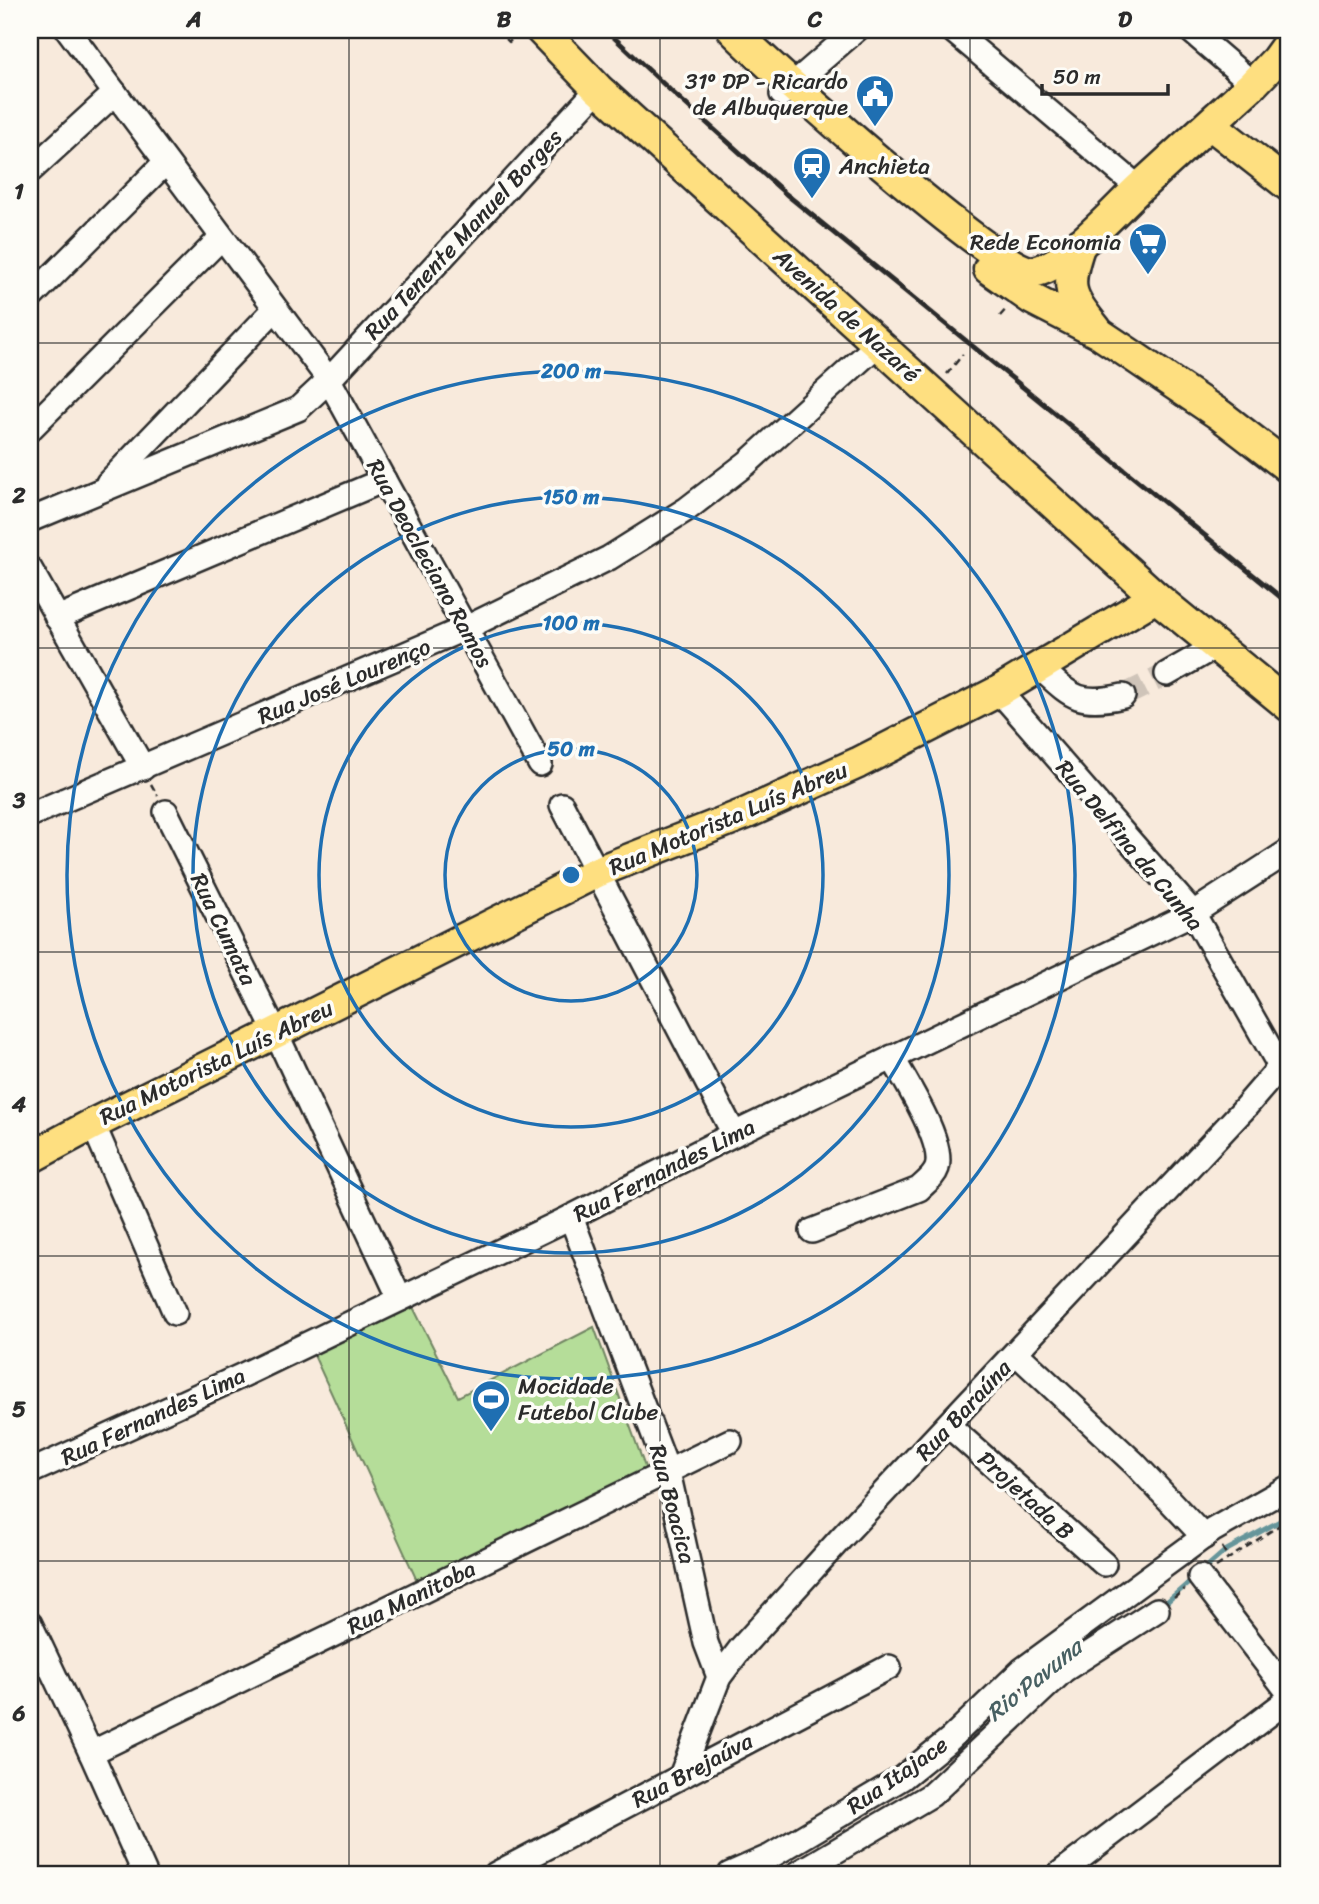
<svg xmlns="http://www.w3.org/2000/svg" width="1319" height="1904" viewBox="0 0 1319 1904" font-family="Sriracha,sans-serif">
<rect width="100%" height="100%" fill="#f8eadc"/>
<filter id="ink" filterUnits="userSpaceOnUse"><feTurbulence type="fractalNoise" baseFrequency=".0143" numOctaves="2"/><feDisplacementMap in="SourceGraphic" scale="14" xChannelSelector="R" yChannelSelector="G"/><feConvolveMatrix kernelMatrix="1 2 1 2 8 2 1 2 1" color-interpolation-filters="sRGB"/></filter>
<g filter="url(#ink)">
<!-- pitch -->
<polygon fill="#b5dd99" stroke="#708462" stroke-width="2" points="413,1307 458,1397 594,1327 646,1470 418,1583 313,1353"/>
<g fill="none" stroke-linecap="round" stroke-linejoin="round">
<!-- stream -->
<g stroke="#65959a" stroke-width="5">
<polyline points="1201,1572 1225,1551 1289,1516"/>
<polyline points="1161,1607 1193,1579"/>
</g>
<!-- minor-tunnel -->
<polyline stroke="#cfc4b9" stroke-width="23" stroke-dasharray="23 11" stroke-linecap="butt" points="1123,696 1167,674"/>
<defs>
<g id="minor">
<polyline points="68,30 329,380 540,764"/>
<polyline points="952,30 1139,188"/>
<polyline points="1190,30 1253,84"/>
<polyline points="782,94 856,30"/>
<polyline points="30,171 115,93"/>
<polyline points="30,298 165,163"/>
<polyline points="30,429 221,238"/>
<polyline points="108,483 275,309"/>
<polyline points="30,520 298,409 329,380 598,89"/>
<polyline points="30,569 143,768"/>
<polyline points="57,618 384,480"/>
<path d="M 1039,667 C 1071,696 1077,706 1123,696"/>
<polyline points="1167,674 1216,646"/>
<polyline points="999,691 1193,913 1289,1082"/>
<polyline points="562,805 734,1134"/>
<polyline points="166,812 276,1033 400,1299"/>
<polyline points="30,815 466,628 609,558 687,509 747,463 878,344"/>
<polyline points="93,1124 175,1313"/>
<polyline points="571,1217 668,1472 706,1643 719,1677"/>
<path d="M 812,1231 L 919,1189 C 926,1182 934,1177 937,1168 C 945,1142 905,1081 892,1057"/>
<polyline points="1016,1353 1134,1463 1204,1537"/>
<polyline points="949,1426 1104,1564"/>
<polyline points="30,1472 241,1376 571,1217 734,1134 1193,913 1289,851"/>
<polyline points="1200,1577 1289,1693"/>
<polyline points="30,1624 91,1753 145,1874"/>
<polyline points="91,1753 730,1441"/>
<polyline points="681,1776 719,1677 741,1648 842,1537 1242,1111 1280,1067"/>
<polyline points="496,1874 889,1667"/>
<polyline points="730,1874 771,1856 902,1778 949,1740 1022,1670 1213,1530 1289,1487"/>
<polyline points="797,1874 931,1795 1064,1670 1157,1610"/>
<polyline points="1059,1874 1289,1699"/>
</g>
<g id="major">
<polyline points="541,30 598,89 1156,597 1289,706"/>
<path d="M 733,30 C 765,63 1002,276 1032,272 C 1064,269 1115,210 1139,188 C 1177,153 1215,119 1253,84 L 1276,60 L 1289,42"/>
<polyline points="1210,124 1289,186"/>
<path d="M 1080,244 C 1065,288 1068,294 1096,329"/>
<polyline points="989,269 1032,299 1100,334 1130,354 1220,415 1289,468"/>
<polyline points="30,1158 93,1124 597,872 747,813 858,763 999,691 1156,597"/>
</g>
</defs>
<!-- minor casing -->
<use href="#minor" stroke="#2b2b2b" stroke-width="28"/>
<!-- major casing -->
<use href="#major" stroke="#2b2b2b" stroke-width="35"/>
<!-- path -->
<g stroke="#2b2b2b" stroke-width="2.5" stroke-dasharray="7 5" stroke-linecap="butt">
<polyline points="498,30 509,42 518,34"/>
<polyline points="1000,316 1007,308"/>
<polyline points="947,374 963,354"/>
<polyline points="151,784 158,796"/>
<polyline points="1222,1547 1229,1559"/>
<polyline points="1216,1567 1289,1519"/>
<polyline points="1174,1598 1185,1589"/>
</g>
<!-- minor -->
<use href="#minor" stroke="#fdfcf7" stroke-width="23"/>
<!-- major -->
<use href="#major" stroke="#fedf80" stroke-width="30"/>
<!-- rail -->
<polyline stroke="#2b2b2b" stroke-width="5" points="606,30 670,90 786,194 1289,604"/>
</g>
</g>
<!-- grid -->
<path fill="none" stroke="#2b2b2b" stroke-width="2" stroke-opacity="0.55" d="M 349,30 L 349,1874M 660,30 L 660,1874M 970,30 L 970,1874M 30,343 L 1289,343M 30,648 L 1289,648M 30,952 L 1289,952M 30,1256 L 1289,1256M 30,1561 L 1289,1561"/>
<!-- distance rings -->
<g fill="none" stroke="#1f6fb2" stroke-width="3.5">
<circle cx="571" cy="875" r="126"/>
<circle cx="571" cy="875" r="252"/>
<circle cx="571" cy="875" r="378"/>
<circle cx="571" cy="875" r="504"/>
</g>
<!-- icons -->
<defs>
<symbol id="civic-pin" viewBox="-11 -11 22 30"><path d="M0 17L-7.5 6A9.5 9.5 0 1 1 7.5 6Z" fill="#1f6fb2" stroke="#fdfcf7"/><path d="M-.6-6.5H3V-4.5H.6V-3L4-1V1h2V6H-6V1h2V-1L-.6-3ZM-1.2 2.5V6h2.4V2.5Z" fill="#fff"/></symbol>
<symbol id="station-pin" viewBox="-11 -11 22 30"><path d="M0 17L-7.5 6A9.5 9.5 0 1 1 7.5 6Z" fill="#1f6fb2" stroke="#fdfcf7"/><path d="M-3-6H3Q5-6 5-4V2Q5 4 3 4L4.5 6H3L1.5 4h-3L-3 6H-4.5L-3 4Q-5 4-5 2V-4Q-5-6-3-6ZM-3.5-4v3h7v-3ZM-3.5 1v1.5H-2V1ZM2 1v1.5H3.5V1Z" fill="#fff"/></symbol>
<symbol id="supermarket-pin" viewBox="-11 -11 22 30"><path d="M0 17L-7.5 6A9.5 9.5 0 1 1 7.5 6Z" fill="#1f6fb2" stroke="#fdfcf7"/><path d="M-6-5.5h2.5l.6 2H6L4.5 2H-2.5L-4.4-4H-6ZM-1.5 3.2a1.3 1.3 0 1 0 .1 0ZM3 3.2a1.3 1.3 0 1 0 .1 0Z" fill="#fff"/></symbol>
<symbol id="stadium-pin" viewBox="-11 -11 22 30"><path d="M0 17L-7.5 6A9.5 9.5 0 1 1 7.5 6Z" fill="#1f6fb2" stroke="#fdfcf7"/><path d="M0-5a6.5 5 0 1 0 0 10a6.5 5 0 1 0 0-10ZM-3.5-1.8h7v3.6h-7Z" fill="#fff"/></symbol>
</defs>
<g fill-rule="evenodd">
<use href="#civic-pin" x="853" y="72" width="44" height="60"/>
<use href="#station-pin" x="790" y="144" width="44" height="60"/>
<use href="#supermarket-pin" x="1126" y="220" width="44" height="60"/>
<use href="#stadium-pin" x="469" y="1377" width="44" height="60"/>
</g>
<g text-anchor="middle" stroke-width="7" stroke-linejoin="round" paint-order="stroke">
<!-- poi labels -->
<g font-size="23" fill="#2b2b2b" stroke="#fdfcf7" text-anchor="end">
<text x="848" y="89">31º DP - Ricardo<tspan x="848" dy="26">de Albuquerque</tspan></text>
<text x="839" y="174" text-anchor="start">Anchieta</text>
<text x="1121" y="250">Rede Economia</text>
<text x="518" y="1394" text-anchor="start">Mocidade<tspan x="518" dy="26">Futebol Clube</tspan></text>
</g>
<!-- street labels -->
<g font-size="23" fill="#2b2b2b" stroke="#fdfcf7">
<text transform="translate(463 234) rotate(-47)" y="8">Rua Tenente Manuel Borges</text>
<text transform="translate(847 315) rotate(42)" y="8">Avenida de Nazaré</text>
<text transform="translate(430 563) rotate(61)" y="8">Rua Deocleciano Ramos</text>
<text transform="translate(344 681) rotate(-23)" y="8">Rua José Lourenço</text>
<text transform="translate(728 818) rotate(-23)" y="8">Rua Motorista Luís Abreu</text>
<text transform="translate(1130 845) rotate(50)" y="8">Rua Delfina da Cunha</text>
<text transform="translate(224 929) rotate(64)" y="8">Rua Cumata</text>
<text transform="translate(216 1062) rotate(-26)" y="8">Rua Motorista Luís Abreu</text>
<text transform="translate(664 1170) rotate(-27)" y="8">Rua Fernandes Lima</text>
<text transform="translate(963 1410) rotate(-47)" y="8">Rua Baraúna</text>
<text transform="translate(153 1416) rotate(-25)" y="8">Rua Fernandes Lima</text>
<text transform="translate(1026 1495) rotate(42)" y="8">Projetada B</text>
<text transform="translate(673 1504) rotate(75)" y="8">Rua Boacica</text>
<text transform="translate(411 1597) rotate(-26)" y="8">Rua Manitoba</text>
<text transform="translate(692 1770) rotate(-28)" y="8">Rua Brejaúva</text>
<text transform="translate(897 1775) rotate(-35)" y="8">Rua Itajace</text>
</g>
<!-- water labels -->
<g font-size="24" font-style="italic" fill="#486062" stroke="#fdfcf7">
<text transform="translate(1034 1680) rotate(-39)" y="8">Rio Pavuna</text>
</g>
</g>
<circle cx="571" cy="875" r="10" fill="#1f6fb2" stroke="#fdfcf7" stroke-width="3.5"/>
<g font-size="21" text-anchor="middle" font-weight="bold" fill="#1f6fb2" stroke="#fdfcf7" stroke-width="7" stroke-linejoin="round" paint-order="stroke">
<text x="571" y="378">200 m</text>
<text x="571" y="504">150 m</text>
<text x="571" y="630">100 m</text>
<text x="571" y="756">50 m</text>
</g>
<!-- margin -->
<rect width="1319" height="1904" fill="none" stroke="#fdfcf7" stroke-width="77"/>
<!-- scale -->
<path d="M1042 84v10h126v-10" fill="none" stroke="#2b2b2b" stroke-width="3.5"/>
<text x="1053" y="84" font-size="21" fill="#2b2b2b" stroke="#fdfcf7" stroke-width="5" paint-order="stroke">50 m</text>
<rect x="38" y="38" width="1242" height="1828" fill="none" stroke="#2b2b2b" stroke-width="2.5"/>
<g font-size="23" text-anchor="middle" font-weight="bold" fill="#2b2b2b">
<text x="194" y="27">A</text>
<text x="504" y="27">B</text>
<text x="815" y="27">C</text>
<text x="1125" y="27">D</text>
<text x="19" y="199">1</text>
<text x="19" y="503">2</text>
<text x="19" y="808">3</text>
<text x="19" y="1112">4</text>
<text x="19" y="1417">5</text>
<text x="19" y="1721">6</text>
</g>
</svg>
